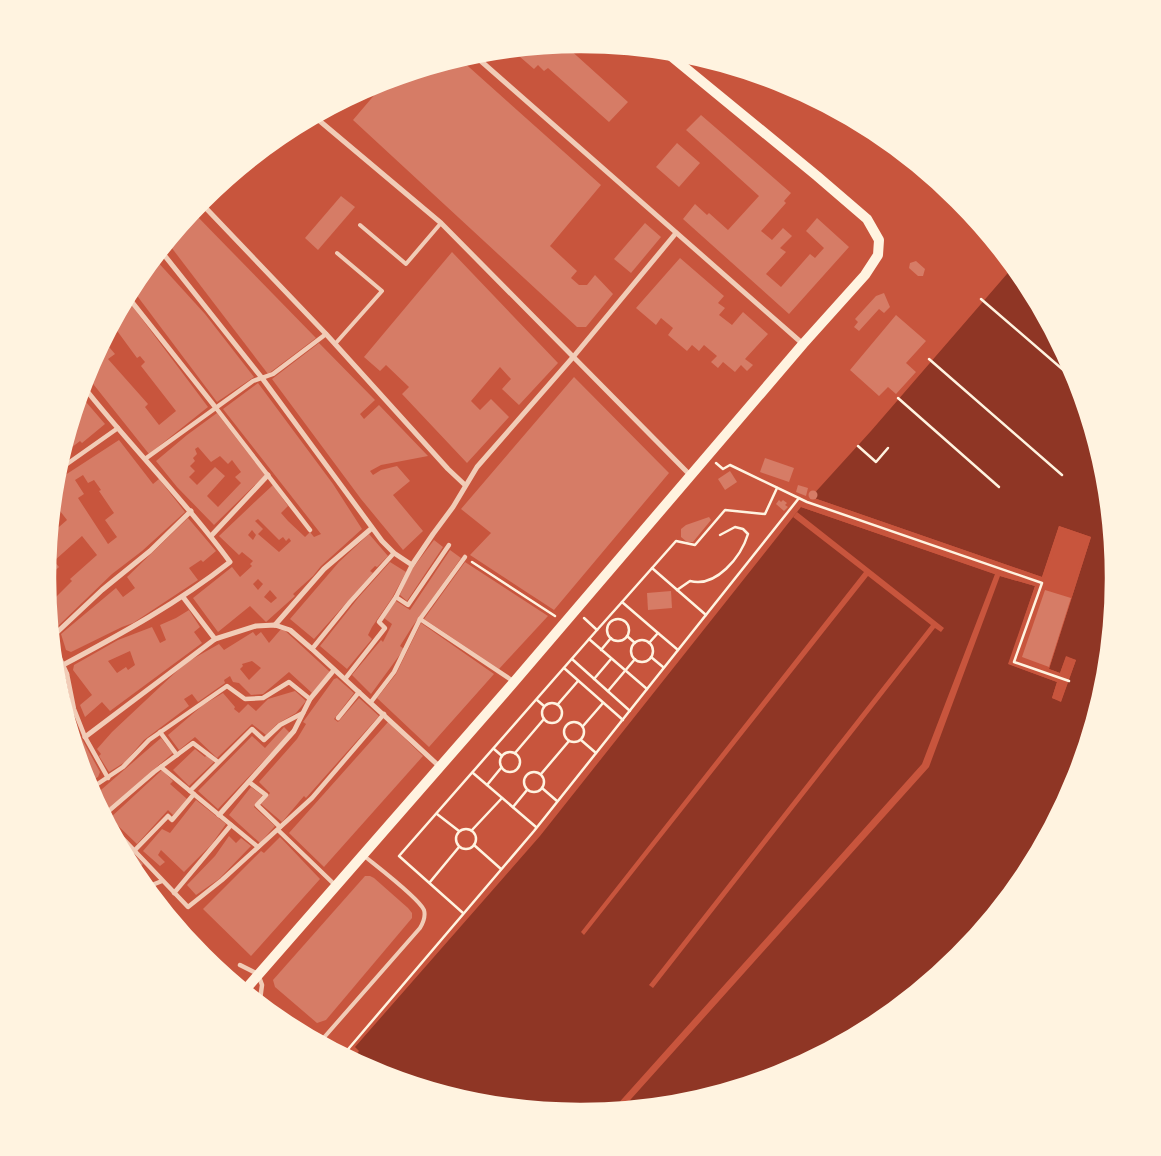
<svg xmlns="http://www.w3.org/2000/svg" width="1161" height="1156" viewBox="0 0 1161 1156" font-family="Ubuntu,sans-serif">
<rect width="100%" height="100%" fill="#c8553d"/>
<!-- water -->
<polygon fill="#8f3625" points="1013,267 1025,281 1074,374 1105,474 1115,578 1104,683 1074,783 1025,875 958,956 877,1022 785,1072 684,1102 580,1112 476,1102 376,1071 353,1059 359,1051 355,1047 540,836 801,507 1000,576 1035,586 1009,664 1057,682 1052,698 1061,701 1076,660 1066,657 1060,673 1049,669 1091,537 1059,526 1042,577 811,497 871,431"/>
<!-- pier -->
<g fill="#c8553d">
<polygon points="811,497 1042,577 1059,526 1091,537 1049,669 1060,673 1066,656 1076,660 1061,702 1052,698 1057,682 1008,664 1035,586 1000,576 929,767 623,1108 580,1112 558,1110 615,1107 922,764 995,574 801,507 803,505 1036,584 1037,587 1012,662 1058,680 1059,683 1055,697 1060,698 1073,662 1067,660 1061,676 1047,671 1046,669 1088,538 1061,529 1044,578 1041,580 810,498"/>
<polygon points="797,512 944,628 941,632 935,628 653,988 649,985 931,625 868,576 584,935 581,932 864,572 793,517"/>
</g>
<!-- building -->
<g fill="#d67c66" fill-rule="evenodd">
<polygon points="569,45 567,47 628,102 609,122 548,68 544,71 538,65 534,69 512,50"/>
<polygon points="460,59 601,185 550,246 577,271 571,278 579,285 587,285 595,275 613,294 586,327 577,327 353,120 382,86 379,84"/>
<polygon points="701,115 791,193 784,201 786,203 761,231 772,240 783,228 792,236 780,248 786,252 766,274 781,287 810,254 815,258 824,248 806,231 817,218 849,247 789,314 683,219 695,204 707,215 709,213 728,230 759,196 686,130"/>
<polygon points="677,143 700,163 679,187 656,167"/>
<polygon points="341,196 355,207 318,250 305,238"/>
<polygon points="193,212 316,338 268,374 168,243"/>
<polygon points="645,223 661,237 631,273 614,259"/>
<polygon points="452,252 558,363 519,405 502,389 511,379 500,367 471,401 480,410 491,399 509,417 467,463 402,394 409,387 386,365 380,371 364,357"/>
<polygon points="680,258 724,296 718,303 725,308 719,315 732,325 743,312 768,334 745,359 753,365 747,371 741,365 735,372 723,362 718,368 711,362 717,356 704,345 699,351 692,345 687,351 668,335 673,328 661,318 656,325 636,308"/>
<polygon points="155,259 205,314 254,377 217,402 132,289 136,281"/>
<polygon points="916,261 925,269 923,276 918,276 909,268 910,263"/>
<polygon points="884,293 890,307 884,313 879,309 859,331 854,327 858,322 855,319 876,296"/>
<polygon points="127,299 208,407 149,454 86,375 104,341 115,354 108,359 148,404 145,407 159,425 176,411 141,366 145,362 140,356 137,358 115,328 109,333"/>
<polygon points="896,315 926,341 906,363 916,372 896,394 888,387 879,396 850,370"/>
<polygon points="319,343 375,400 360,414 364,419 379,405 428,456 381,465 370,471 373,475 381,470 397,466 410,481 393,495 423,531 403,550 361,499 272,379"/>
<polygon points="574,377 669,473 554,610 470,555 491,533 461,509"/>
<path d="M 258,383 L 333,484 L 362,529 L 321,566 L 313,576 L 293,594 L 295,596 L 266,622 L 250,606 L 218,632 L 193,598 L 232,567 L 240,577 L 252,566 L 250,564 L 253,561 L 242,552 L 239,555 L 219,536 L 259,498 L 273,485 L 288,506 L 281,513 L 288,521 L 305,537 L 310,532 L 314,537 L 321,534 L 223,409 ZM 258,519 L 279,540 L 283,537 L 286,541 L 289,538 L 291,541 L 279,552 L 258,534 L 263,529 L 255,521 ZM 252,530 L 256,535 L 253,540 L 248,535 ZM 258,579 L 263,584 L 258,590 L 253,584 ZM 270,590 L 277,598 L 271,603 L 264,597 Z"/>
<polygon points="80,395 105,424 82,443 80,441 62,455"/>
<path d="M 217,413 L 265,475 L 214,525 L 177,487 L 156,461 L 187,435 ZM 198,447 L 211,462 L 220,456 L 228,464 L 232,460 L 241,472 L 235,477 L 241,483 L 218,507 L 207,496 L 225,476 L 215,467 L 197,485 L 189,477 L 195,471 L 190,466 L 195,461 L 193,458 L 197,454 L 195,449 Z"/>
<path d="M 119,440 L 153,484 L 159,479 L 185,512 L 142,551 L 112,574 L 57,627 L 49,609 L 49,604 L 72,581 L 70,579 L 97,555 L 82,536 L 54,561 L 59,567 L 46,579 L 51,532 L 52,533 L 67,520 L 60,511 L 52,517 L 56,481 ZM 83,475 L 88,483 L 94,480 L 101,490 L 99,491 L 114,513 L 105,520 L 117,537 L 108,544 L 78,498 L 84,494 L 75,480 Z"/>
<polygon points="765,458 794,468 789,482 760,472"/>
<polygon points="730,471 737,482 725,490 718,479"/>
<polygon points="798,485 808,488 806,496 796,492"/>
<circle cx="813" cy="495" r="4.5"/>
<polygon points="779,500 781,502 783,500 787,503 785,505 788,507 784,511 776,504"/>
<polygon points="709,517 711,520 693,542 687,542 681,537 681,529 686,525"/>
<polygon points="188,518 216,551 203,562 201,560 189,568 198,580 133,623 122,627 71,652 66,650 61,634 116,588 123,597 135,588 127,577"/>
<polygon points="369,534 388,556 377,567 375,566 370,571 373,573 314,639 290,619 339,562"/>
<polygon points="434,540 443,547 407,601 400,595 410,572"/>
<polygon points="450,550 461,558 412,627 400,646 404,649 371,694 352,675 381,640 383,642 392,624 384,618 396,601 410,610"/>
<polygon points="390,562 406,572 392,598 372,627 368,635 372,639 347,669 320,646 358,598"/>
<polygon points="465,562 548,616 499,669 424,619"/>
<polygon points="1045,590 1071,598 1049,667 1022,657"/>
<polygon points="671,591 672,608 648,610 647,593"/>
<path d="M 189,610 L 200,627 L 194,632 L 202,643 L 110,711 L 102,702 L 85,717 L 80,705 L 92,695 L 73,670 L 74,665 L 118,640 L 152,627 L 160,643 L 166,640 L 160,625 L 176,618 ZM 130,651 L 135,665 L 128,670 L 126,667 L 117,673 L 108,661 Z"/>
<polygon points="421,623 494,674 429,747 377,698 396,674"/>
<path d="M 282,628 L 330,672 L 312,693 L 289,672 L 263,694 L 251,695 L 239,683 L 233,682 L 230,676 L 224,680 L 225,683 L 198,702 L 192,694 L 184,699 L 189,706 L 144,740 L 125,762 L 109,772 L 99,756 L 101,754 L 97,749 L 112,732 L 178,670 L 189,661 L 219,644 L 224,650 L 253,632 L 256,636 L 261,632 L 269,643 ZM 252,661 L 261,668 L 249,680 L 240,669 L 243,666 L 242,664 Z"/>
<polygon points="53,650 62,668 56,673"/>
<polygon points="337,678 354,693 334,719 338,722 359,698 379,716 321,781 306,798 304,796 282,822 261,804 270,793 259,782 297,739 306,724 303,722 334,679"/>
<polygon points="64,687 70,700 73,711 71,719 100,772 98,777 87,783 59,690"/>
<polygon points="295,691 306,701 296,713 277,724 266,735 252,724 217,758 195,737 179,750 168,735 203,705 223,693 235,707 234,709 239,713 248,704 256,711 268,699"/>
<polygon points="388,722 423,756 324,867 289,833"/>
<polygon points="284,727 290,733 218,809 198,791 252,736 265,748"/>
<polygon points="161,738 173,753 104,812 94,796"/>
<polygon points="195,749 205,757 207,755 214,762 189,786 173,770"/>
<polygon points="162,770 173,781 170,784 187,799 173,815 168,810 137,844 110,818"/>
<polygon points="251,787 262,795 254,807 275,826 260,843 229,815"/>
<polygon points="196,800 226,824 211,845 184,872 161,850 158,855 165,862 160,866 143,851 162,829 170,833"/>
<polygon points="229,836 236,843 241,838 251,846 219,879 196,895 187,885 215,856"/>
<polygon points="280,837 320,879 251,956 203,909 261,851 264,853"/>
<polygon points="127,846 143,864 135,872 123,850"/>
<polygon points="365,876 370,876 374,878 408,908 412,913 412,918 326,1020 317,1023 275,987 273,980"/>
</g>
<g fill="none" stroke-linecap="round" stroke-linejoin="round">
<!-- path -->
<g stroke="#fff3e0" stroke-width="2.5">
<polyline points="981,299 1076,381"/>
<polyline points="929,359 1062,475"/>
<polyline points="898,398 999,487"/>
<polyline points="858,446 876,462 888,448"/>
<polyline points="716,463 723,469 730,465 807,502 1042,583 1014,662 1069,681"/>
<polyline points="472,562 555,616"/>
<polyline points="652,568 706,615"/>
<path d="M 677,590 L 690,581 C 716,588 741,557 748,534 L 743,529 L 735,527 L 720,535"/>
<polyline points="584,618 597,630 622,602"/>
<circle cx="618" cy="630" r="11"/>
<polyline points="658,633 622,602 676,541 695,545 725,510 765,514 777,488"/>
<polyline points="627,636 635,643"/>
<polyline points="589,639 647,689"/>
<circle cx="642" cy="651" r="11"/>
<polyline points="649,643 658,633 678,650"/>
<polyline points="601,650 611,638"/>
<polyline points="651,657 663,667"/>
<polyline points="572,659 630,711"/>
<polyline points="564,668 623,720"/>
<polyline points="594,679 611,659"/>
<polyline points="608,691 635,659"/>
<polyline points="537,700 544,706"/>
<circle cx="552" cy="713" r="10"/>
<polyline points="558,704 578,681"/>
<circle cx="574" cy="732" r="10"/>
<polyline points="583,726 603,703"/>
<polyline points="581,740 596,753"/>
<polyline points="494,749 502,756"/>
<circle cx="510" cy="762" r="10"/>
<polyline points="515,753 544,719"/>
<circle cx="534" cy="782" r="10"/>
<polyline points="473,773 536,827"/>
<polyline points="541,774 569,741"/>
<polyline points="487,785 501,768"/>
<polyline points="542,788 557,801"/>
<polyline points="513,807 527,790"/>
<polyline points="437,814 459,831"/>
<circle cx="466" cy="839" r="10"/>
<polyline points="472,830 502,798"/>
<polyline points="474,845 501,869"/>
<polyline points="430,882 459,847"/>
<polyline points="463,913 399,856 597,630"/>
<polyline points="344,1054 534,831 799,498"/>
</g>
<!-- service -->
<g stroke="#f1ccb7" stroke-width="4">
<polyline points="360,225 406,264 441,223"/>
<polyline points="335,344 382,291 337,253"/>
<path d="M 320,1042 L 420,928 C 423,923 426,917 424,910 C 419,898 375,865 363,855"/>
</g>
<!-- pedestrian -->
<g stroke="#f1ccb7" stroke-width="4.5">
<polyline points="216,408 310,530"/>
<polyline points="145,459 253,381 273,374 326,334"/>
<polyline points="57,471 118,428"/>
<polyline points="396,597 408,605 449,545"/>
<polyline points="420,619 513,681"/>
<polyline points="52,641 67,674 74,709 85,737 108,778"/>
<polyline points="312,649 350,602 394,553"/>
<polyline points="345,679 385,628 379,622 396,597 412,565"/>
<polyline points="56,681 67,674"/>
<polyline points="371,702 394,672 420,619 465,557"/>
<polyline points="338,718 359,692"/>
<polyline points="160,732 177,755"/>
<polyline points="161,767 258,847"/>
<polyline points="249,782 266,795 257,805 280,827"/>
<polyline points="90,789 123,767 149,740 227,686 245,699 263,698 289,682 310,699"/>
<polyline points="190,791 252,729 264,740 280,725 303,713"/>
<polyline points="104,815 154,772 193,743 218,762"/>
<polyline points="110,825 188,907 222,880 312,798 384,714"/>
<polyline points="278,830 335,885"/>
<polyline points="134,851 168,816 172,820 194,794"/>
<polyline points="147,887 162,881"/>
<polyline points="174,893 231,825"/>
<polyline points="240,965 258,974 262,985 260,1000 292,1027"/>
</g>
<!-- minor -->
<g stroke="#f1ccb7" stroke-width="5">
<polyline points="474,55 803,344"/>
<polyline points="315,117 441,223 690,475"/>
<polyline points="201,203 326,334 448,469 465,485"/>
<polyline points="161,251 262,378 382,541 394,553 412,565 433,534 453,507 477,467 574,356 676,233"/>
<polyline points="128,297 216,408"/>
<polyline points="211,536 268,475"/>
<polyline points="183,597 215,639"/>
<polyline points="275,625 324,569 372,528"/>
<polyline points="52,637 102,590 150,551 191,511"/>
<path d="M 63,665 C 121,634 178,603 230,562 C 185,500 130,446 83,386"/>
<polyline points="85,737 215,639 256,626 275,625 290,630 312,649 440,767"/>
<polyline points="219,815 294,731 310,699 334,670"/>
</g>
<!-- tertiary -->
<polyline stroke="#f1ccb7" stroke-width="9" points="192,943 218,969"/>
<!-- secondary -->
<polyline stroke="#fff3e0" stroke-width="10" points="245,990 514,682 803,344 865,275 878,255 879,240 867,219 817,176 666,52"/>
</g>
<!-- crop -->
<path d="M0 0H1161V1156H0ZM580 52H581A525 525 0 0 1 1106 577V579A525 525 0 0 1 581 1104H580A525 525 0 0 1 55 579V577A525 525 0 0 1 580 52Z" fill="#fff3e0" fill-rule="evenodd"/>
<path fill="none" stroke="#fff3e0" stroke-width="2.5" d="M580 52H581A525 525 0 0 1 1106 577V579A525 525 0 0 1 581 1104H580A525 525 0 0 1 55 579V577A525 525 0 0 1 580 52Z"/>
</svg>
